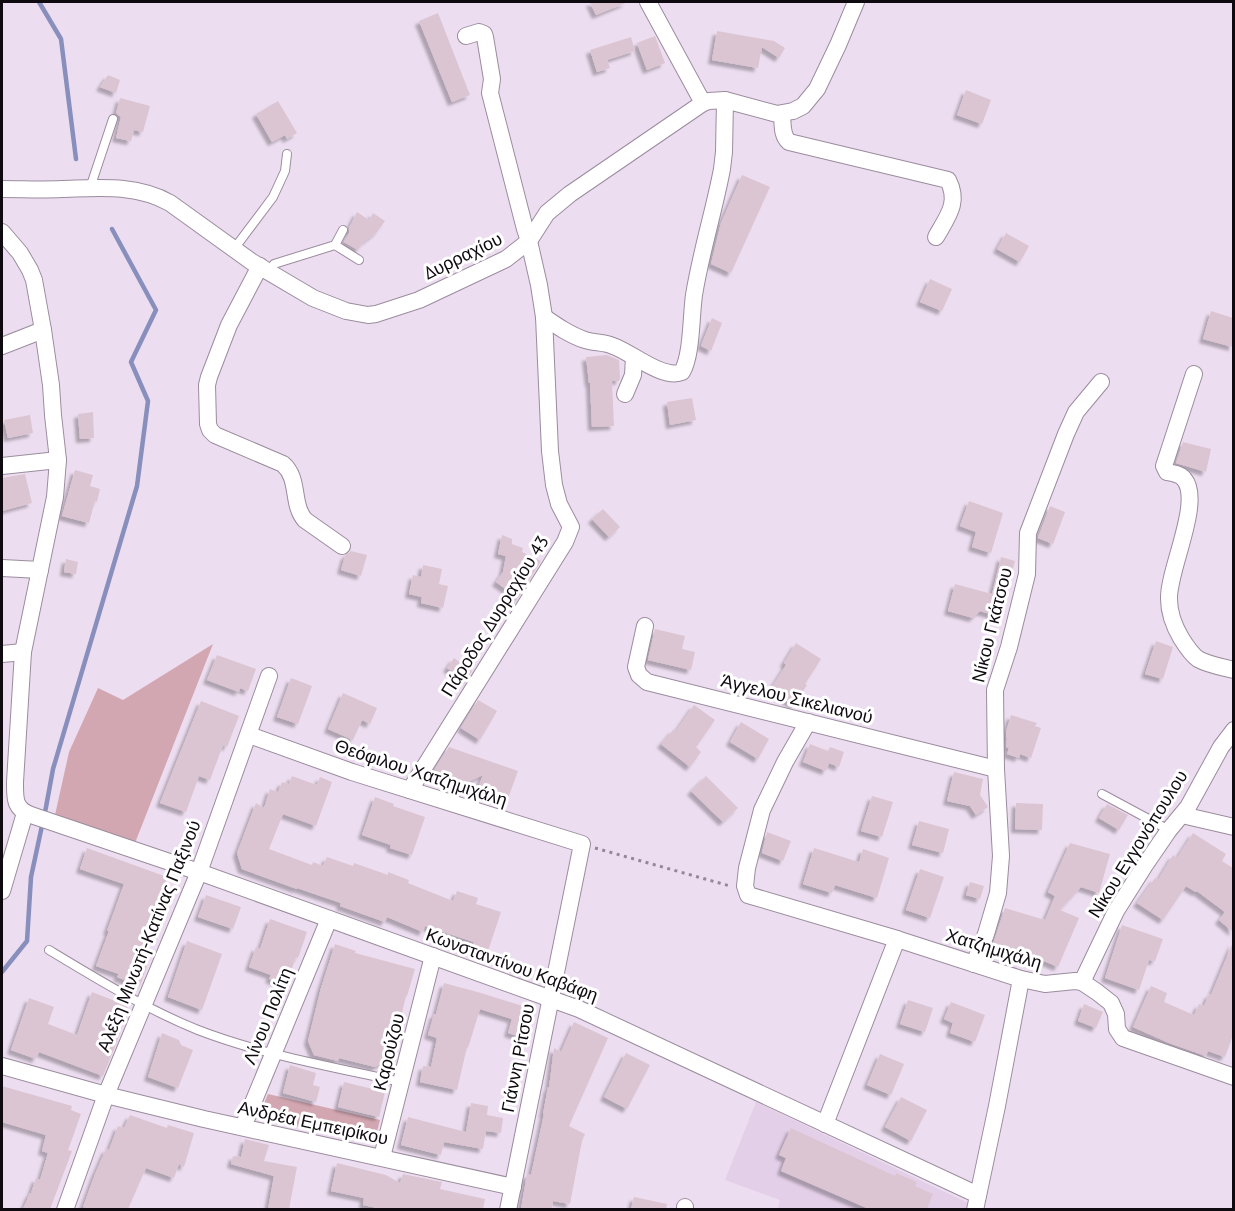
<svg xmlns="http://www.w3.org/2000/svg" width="1235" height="1211" viewBox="0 0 1235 1211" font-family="'PT Sans',sans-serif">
<defs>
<filter id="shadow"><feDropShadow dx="-4" dy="4" stdDeviation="1.5" flood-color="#0004"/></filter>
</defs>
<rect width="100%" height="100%" fill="#edddf0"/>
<!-- built -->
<polygon fill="#e4cfe8" points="756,1102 968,1203 967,1210 778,1209 780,1200 725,1180"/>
<!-- green -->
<g fill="#d3a7b1">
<polygon points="213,644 135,843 55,815 69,752 98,688 123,700"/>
<polygon points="268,1094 380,1120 374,1143 258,1118"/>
</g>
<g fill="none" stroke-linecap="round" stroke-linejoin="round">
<!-- stream -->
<g stroke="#888fbc" stroke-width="4.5">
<polyline points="39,2 61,39 76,159"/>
<polyline points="2,972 27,941 31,877 46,807 53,769 137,486 148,401 131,362 156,310 112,229"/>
</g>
</g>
<!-- building -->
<g fill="#dcc5d2" filter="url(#shadow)">
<polygon points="590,2 628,2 596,15"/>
<polygon points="438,13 470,95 452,102 419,21"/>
<polygon points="717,31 774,41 785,48 779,58 762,47 758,68 712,60"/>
<polygon points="655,36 665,63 647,70 637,43"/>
<polygon points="631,37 635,51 607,60 610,68 597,72 590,50"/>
<polygon points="108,75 120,80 116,93 100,87"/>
<polygon points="966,90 991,100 982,124 957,115"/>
<polygon points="120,98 150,106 143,132 134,130 131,141 116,138 121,117 116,113"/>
<polygon points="278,101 297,133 287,139 285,135 272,142 256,114"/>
<polygon points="742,175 770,187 731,273 711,264 721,223"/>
<polygon points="357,212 369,220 373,213 385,221 377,232 363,243 358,250 344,242 349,233 349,228"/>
<polygon points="1006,233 1029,246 1020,262 997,249"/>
<polygon points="930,279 952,289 942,311 920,302"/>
<polygon points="1211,311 1233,318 1233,347 1203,339"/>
<polygon points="712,318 722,323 711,351 701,346"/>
<polygon points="607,355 619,360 620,378 619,381 612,381 614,426 592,427 590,383 589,383 586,357"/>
<polygon points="692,398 696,420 670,425 667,402"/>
<polygon points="93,412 94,438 80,439 78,414"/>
<polygon points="30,415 33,433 8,438 4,420"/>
<polygon points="1183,442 1211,449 1206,472 1176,463"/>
<polygon points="75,470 93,475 90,486 100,489 97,502 95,501 89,523 62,516"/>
<polygon points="25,474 32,503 2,511 2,478"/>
<polygon points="969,501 1003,513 991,553 972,547 976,532 960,526"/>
<polygon points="1050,506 1065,512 1053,544 1038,538"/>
<polygon points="603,509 620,527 609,537 592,519"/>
<polygon points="502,535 512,539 512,544 523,548 522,552 541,561 518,598 496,582 503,572 506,556 498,554"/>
<polygon points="351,551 367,555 361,576 341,570 345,556"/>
<polygon points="1001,557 1015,561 1000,617 980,611 973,618 948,611 955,584 992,594"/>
<polygon points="66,559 78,562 76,574 64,572"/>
<polygon points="423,565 442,569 439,584 448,586 443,608 421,603 422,597 409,594 413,575 421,577"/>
<polygon points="655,629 685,636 682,649 695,652 691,670 648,660"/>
<polygon points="1156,641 1173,647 1163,679 1145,674"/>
<polygon points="796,643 821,659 805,684 807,685 794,705 770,690 786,665 784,663"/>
<polygon points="217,655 256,669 248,691 240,688 239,692 207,680"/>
<polygon points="454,658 472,671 466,681 447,668"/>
<polygon points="291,678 312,686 298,724 277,717"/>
<polygon points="343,693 377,708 370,724 362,720 353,740 328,729"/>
<polygon points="478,700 497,711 480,740 461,728"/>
<polygon points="201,701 239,716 227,747 223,745 210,780 199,776 186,812 160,803"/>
<polygon points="694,705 715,720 696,747 701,752 690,767 661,744 674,729 676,731"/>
<polygon points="1011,715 1037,723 1035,726 1041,728 1031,758 1020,754 1019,758 1007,754 1009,748 1006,747 1007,738 1006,737 1006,732"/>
<polygon points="741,722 769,739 758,759 730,742"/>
<polygon points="810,744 828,751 830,747 844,752 839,767 829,763 826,771 803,762"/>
<polygon points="449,747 518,771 507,801 477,790 483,775 462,785 457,779 439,775 435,769"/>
<polygon points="954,772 983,779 980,795 988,807 976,815 970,806 947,801"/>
<polygon points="292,776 317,785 320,777 332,782 316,826 283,814 269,849 312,865 313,862 323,866 327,857 353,866 354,863 388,875 388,872 409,880 408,883 453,901 457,891 478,898 476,904 501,912 488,951 472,946 474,942 425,926 423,932 387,917 385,922 340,906 341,903 297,888 297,889 242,869 237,853 256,803 264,808 270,789 278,792 282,782 289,784"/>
<polygon points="706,776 738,808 723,822 691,791"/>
<polygon points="872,796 893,802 882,837 861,831"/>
<polygon points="375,797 394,804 393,806 425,817 412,855 390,848 391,845 362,835"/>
<polygon points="1016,803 1043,804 1042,830 1015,829"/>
<polygon points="1107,804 1128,815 1119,830 1099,818"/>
<polygon points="919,821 949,829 943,853 912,845"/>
<polygon points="767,832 791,841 783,861 762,853"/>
<polygon points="1193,833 1226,854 1222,861 1233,868 1233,932 1219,920 1225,912 1197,891 1196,892 1186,886 1163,920 1137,903 1155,878 1158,880 1173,855 1177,858"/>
<polygon points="1070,843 1110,854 1099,893 1081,887 1060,910 1079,918 1058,967 1014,948 1012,954 992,947 1005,908 1045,920 1055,896 1048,892"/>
<polygon points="87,848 167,877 141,952 151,955 140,986 117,977 119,974 96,966 109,931 107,931 124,884 80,869"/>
<polygon points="814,848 859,862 863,849 889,858 877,898 835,885 832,893 803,884"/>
<polygon points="920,869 944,877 930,918 906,910"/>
<polygon points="970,882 984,886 980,899 966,895"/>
<polygon points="206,895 241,907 233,929 198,917"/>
<polygon points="270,919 307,932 298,958 296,957 286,985 269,979 271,975 249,967 256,947 260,949"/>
<polygon points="1122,925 1163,939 1155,961 1149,960 1139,990 1105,978"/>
<polygon points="187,941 222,954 202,1010 168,997"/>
<polygon points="1233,942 1233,1035 1225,1057 1208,1051 1206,1056 1169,1043 1133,1027 1151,986 1167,993 1164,1002 1194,1015 1199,1004 1204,1006 1209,994 1211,995"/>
<polygon points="335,944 356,951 355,953 415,969 407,996 406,996 391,1058 375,1067 339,1058 338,1061 314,1055 308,1041 321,988"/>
<polygon points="444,983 481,993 529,1008 526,1019 533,1022 528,1039 508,1033 512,1019 480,1009 468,1048 467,1047 457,1090 420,1082 423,1066 431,1067 437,1038 428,1035 434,1014 436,1014"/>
<polygon points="92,992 128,1006 118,1033 120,1033 116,1044 103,1076 39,1052 36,1059 11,1050 29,998 54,1007 48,1024 77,1035"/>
<polygon points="908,1000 933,1008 925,1032 900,1024"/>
<polygon points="951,1002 985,1015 975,1042 950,1033 953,1023 944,1019"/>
<polygon points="1084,1004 1103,1012 1096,1028 1078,1021"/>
<polygon points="574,1022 608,1038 569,1126 585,1134 582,1141 570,1204 553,1201 552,1209 521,1209 527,1174 531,1175 544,1114 543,1114 548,1087 549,1088 554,1048 561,1052"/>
<polygon points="162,1033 179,1040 181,1045 193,1050 178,1088 148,1077"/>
<polygon points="626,1053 650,1065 627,1109 604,1097"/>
<polygon points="880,1054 904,1064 891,1095 867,1085"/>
<polygon points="290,1065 316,1073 313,1085 320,1087 316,1102 283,1093"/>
<polygon points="344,1082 385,1092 379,1117 338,1107"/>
<polygon points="2,1086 72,1106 71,1110 81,1114 68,1150 72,1151 50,1209 23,1209 30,1193 31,1193 36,1178 40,1180 48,1153 42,1151 46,1135 2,1122"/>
<polygon points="901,1097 927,1110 911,1141 885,1127"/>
<polygon points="471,1103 488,1106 487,1115 503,1118 501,1133 486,1131 483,1149 444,1142 441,1155 401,1145 408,1117 466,1132"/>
<polygon points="130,1115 167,1128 168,1125 194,1133 184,1167 179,1164 174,1178 146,1168 128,1209 90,1209 83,1207 95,1174 106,1149 109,1150 118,1126 124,1128"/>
<polygon points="791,1128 895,1176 896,1173 917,1182 915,1186 933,1194 927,1209 869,1209 781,1171 786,1158 779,1155"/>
<polygon points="245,1139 269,1145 264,1161 297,1167 289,1209 268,1209 274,1176 231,1164 233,1156 241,1157"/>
<polygon points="337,1163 386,1175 400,1183 403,1174 442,1182 440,1189 485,1199 483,1209 382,1209 363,1205 364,1198 331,1191"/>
<polygon points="634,1197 667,1204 666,1209 631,1209"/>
</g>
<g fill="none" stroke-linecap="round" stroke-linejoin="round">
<defs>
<g id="service">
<polyline points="90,188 113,119"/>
<polyline points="335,245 343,230"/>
<polyline points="234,249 273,197 285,171 287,154"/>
<polyline points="270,271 274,264 335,245 359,260"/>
<polyline points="1102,794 1169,830"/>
<path d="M 49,950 C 97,979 146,1009 198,1030 C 263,1055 333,1067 401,1082"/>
</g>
<g id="minor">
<polyline points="648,2 703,103"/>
<path d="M 782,114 C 783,123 781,135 789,142 L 948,180 C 960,203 947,217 936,237"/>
<path d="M 2,189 C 22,189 42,190 62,189 C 99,188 136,184 170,203 L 252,262 L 313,298 L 346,311 L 368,315 L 376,314 L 419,300 L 506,259 L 529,241 L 547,213 L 570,194 L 703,103 L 709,101 L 725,100 L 777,114 L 793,111 L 803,106 L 817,89 L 838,45 L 856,2"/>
<path d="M 2,232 L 20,253 L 30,270 L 34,280 L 43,330 L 51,385 L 53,415 L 58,460 L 55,497 L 23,652 L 15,782 C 15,798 14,809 31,815 L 199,872 L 579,1009 L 978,1195"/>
<path d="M 260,266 L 229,325 L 209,377 L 207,385 L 208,424 L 210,430 L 215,435 L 283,464 C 300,479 291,504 305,520 L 342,546"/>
<path d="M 544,317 C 557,326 570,335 585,340 C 594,343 604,342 613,346 C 631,352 663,380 682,372 C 692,355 691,316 694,295 C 701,252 714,211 722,169 L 724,152 L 725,100"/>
<polyline points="2,346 43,330"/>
<path d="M 1194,374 L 1164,466 L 1167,472 C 1173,473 1180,474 1184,479 C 1203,501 1168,570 1169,599 C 1169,614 1174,626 1181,638 C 1186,646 1191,654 1198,659 C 1209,665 1222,667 1234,670"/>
<polyline points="625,394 633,375 634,357"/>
<polyline points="2,466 58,460"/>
<polyline points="2,568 40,570"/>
<polyline points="645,626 636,667 639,675 647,682 996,769"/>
<polyline points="2,654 23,652"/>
<polyline points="808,722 785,762 762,810 747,868 745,886 748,895 897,939 1021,979 1045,984 1075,981 1082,982 1097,992 1111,1003 1116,1014 1117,1029 1123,1038 1234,1077"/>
<polyline points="249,735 352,772 582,844 508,1210"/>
<polyline points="410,790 565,542 571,527 559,504 554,485 550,451 544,317 539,285 529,241 525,229 490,93 492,79 485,37 484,34 479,32 466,36"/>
<polyline points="1182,815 1234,827"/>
<polyline points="2,891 25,813"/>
<polyline points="974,964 986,934 998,893 1001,856 996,769 995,690 1009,647 1027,574 1028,533 1066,434 1076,412 1101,382"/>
<polyline points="1082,982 1116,911 1145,865 1169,830 1188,807 1221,747 1234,730"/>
<polyline points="2,1066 106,1095 204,1119 513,1187"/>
<polyline points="825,1124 897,939"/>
<polyline points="243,1127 329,919"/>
<polyline points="382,1157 433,956"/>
<polyline points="65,1210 106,1095 199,872 269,676"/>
<polyline points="685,1210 685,1207"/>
<polyline points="975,1210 997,1106 1021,979"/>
</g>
</defs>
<!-- service casing -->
<use href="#service" stroke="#9b8c9e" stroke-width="10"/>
<!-- minor casing -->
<use href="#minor" stroke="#9b8c9e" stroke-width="18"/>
<!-- path -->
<polyline stroke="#938896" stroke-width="3" stroke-dasharray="3 4.5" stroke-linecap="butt" points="595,848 730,886"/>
<!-- service -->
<use href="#service" stroke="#fff" stroke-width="8"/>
<!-- minor -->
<use href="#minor" stroke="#fff" stroke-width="16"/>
</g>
<g text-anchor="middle" stroke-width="6" stroke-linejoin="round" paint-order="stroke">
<!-- street labels -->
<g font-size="18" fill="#0f0a10" stroke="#fff">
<text transform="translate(463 256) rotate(-26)" y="6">Δυρραχίου</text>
<text transform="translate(495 616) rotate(-58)" y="6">Πάροδος Δυρραχίου 43</text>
<text transform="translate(992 625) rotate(-76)" y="6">Νίκου Γκάτσου</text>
<text transform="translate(797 699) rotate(14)" y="6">Άγγελου Σικελιανού</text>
<text transform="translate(421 773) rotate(18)" y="6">Θεόφιλου Χατζημιχάλη</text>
<text transform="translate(1138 844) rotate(-58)" y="6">Νίκου Εγγονόπουλου</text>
<text transform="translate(149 936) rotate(-68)" y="6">Αλέξη Μινωτή-Κατίνας Παξινού</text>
<text transform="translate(994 949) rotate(17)" y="6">Χατζημιχάλη</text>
<text transform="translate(512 965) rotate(20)" y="6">Κωνσταντίνου Καβάφη</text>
<text transform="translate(268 1016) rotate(-68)" y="6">Λίνου Πολίτη</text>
<text transform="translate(389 1052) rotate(-76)" y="6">Καρούζου</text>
<text transform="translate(518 1058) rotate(-79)" y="6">Γιάννη Ρίτσου</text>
<text transform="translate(313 1123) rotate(12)" y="6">Ανδρέα Εμπειρίκου</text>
</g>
</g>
<!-- border -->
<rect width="1235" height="1211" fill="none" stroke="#0f0a10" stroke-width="6"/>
</svg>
